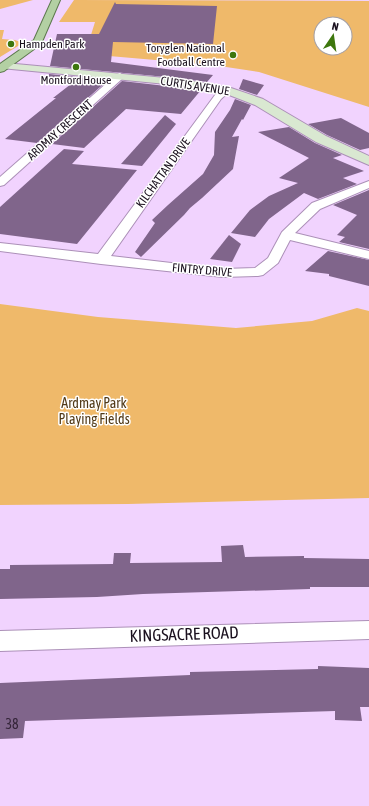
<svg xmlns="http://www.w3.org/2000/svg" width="369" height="806" viewBox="0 0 369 806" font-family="'Asap Condensed',sans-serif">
<rect width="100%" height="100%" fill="#f1d3fe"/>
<!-- green -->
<g fill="#efb96a" fill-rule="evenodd">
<polygon points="0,0 33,0 0,9"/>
<path d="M 74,0 L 369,1 L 369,107 L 259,72 L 213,65 L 109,56 L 86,51 L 95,22 L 59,22 ZM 321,24 L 345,24 L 345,48 L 321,48 Z"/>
<polygon points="0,30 4,30 2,39 15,40 23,43 0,57"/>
<polygon points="0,304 98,317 236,328 312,321 357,308 369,311 369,498 128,504 0,505"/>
</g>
<!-- building -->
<g fill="#80658b">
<polygon points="115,2 116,4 217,6 213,44 113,42 111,62 213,75 207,82 187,79 50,66 57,34 99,34"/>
<polygon points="49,74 108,80 37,143 5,139 56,98 53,98 71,84 48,81"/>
<polygon points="243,79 264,85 257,95 239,89"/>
<polygon points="122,81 201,90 181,114 126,109 84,148 52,144"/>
<polygon points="235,99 251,105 243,120 242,119 232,137 239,136 233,169 202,198 190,208 184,215 141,257 135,252 155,223 152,220 168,205 203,174 214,155 215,132 230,110"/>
<polygon points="165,115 176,124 142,166 121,164"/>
<polygon points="341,118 369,133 369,148 360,150 327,135 308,124"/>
<polygon points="289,127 315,143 342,155 333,158 364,171 343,178 357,184 318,199 304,193 269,219 255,237 231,233 250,210 269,196 298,183 279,178 309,158 258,132"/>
<polygon points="64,149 84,151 72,164 137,170 77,244 0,234 0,207"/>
<polygon points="369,190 369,249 339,242 345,237 337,235 357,215 333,205"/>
<polygon points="229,235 241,244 232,262 210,259"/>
<polygon points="328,251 369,260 369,286 329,276 329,274 305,271"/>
<polygon points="243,545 245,557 304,556 304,558 369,559 369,587 310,587 310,589 143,594 97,597 0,599 0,569 10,569 10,565 113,564 114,553 131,553 130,563 222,562 221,546"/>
<polygon points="318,666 369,668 369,707 360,707 362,721 335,720 335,711 25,721 23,738 0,739 0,683 190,675 190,672 318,669"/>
</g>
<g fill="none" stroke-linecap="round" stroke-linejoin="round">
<defs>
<g id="street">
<polygon points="120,73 124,76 123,78 4,185 0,186 0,177 117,74"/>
<polygon points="227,87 231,90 221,99 111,256 223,269 255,268 268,258 282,232 312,203 369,181 369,188 320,209 295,233 369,251 369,259 290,240 278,263 263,275 258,276 223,277 101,264 0,251 0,243 98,254 215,95"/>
<polygon points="369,621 369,639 0,651 0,631"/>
</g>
<polygon id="secondary" points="5,63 187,80 231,88 263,99 326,136 369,156 369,165 316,142 255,105 224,93 187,86 1,68 0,66"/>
<polygon id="primary" points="52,0 60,0 41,44 4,71 0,72 0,64 34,40"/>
</defs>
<!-- street casing -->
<use href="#street" stroke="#ac90b8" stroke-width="2"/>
<!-- secondary casing -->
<use href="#secondary" stroke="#ac90b8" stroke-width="2"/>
<!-- primary casing -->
<use href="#primary" stroke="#5c794d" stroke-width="2"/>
<!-- street -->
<use href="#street" fill="#fff" fill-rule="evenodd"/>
<!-- secondary -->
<use href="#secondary" fill="#d9e8d1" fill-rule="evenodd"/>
<!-- primary -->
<use href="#primary" fill="#b3d0a3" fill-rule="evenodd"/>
</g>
<!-- markers -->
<g fill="#3d770d" stroke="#fff" stroke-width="1.5">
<circle cx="11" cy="44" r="4"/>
<circle cx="233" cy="55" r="4"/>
<circle cx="76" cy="67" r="4"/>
</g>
<g text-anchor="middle" stroke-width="3" stroke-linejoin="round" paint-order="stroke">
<!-- far-poi labels -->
<g font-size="12" fill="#1a101e" stroke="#fff" text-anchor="start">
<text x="19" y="48">Hampden Park</text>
<text x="225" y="52" text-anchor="end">Toryglen National<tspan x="225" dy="14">Football Centre</tspan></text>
<text x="76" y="84" text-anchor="middle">Montford House</text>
</g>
<!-- far-street labels -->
<g font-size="12" fill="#1a101e" stroke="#fff">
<text transform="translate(195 86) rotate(9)" y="4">CURTIS AVENUE</text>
<text transform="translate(60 130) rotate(-42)" y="4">ARDMAY CRESCENT</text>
<text transform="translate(163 173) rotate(-54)" y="4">KILCHATTAN DRIVE</text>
<text transform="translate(202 270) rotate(5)" y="4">FINTRY DRIVE</text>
</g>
<!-- park labels -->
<g font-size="14" fill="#513a18" stroke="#fff">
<text x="94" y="408">Ardmay Park<tspan x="94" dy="16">Playing Fields</tspan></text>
</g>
<!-- near-number labels -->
<g font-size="14" fill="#342539">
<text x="12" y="729">38</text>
</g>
<!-- near-street labels -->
<g font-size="17" fill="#1a101e" stroke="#fff">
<text transform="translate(184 634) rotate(-2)" y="6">KINGSACRE ROAD</text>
</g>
</g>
<!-- north arrow -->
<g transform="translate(333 36) rotate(13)"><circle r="19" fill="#ffffff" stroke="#a39fa5"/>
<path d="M0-3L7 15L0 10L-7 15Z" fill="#3d770d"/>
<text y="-6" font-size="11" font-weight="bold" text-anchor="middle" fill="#1a101e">N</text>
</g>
</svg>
